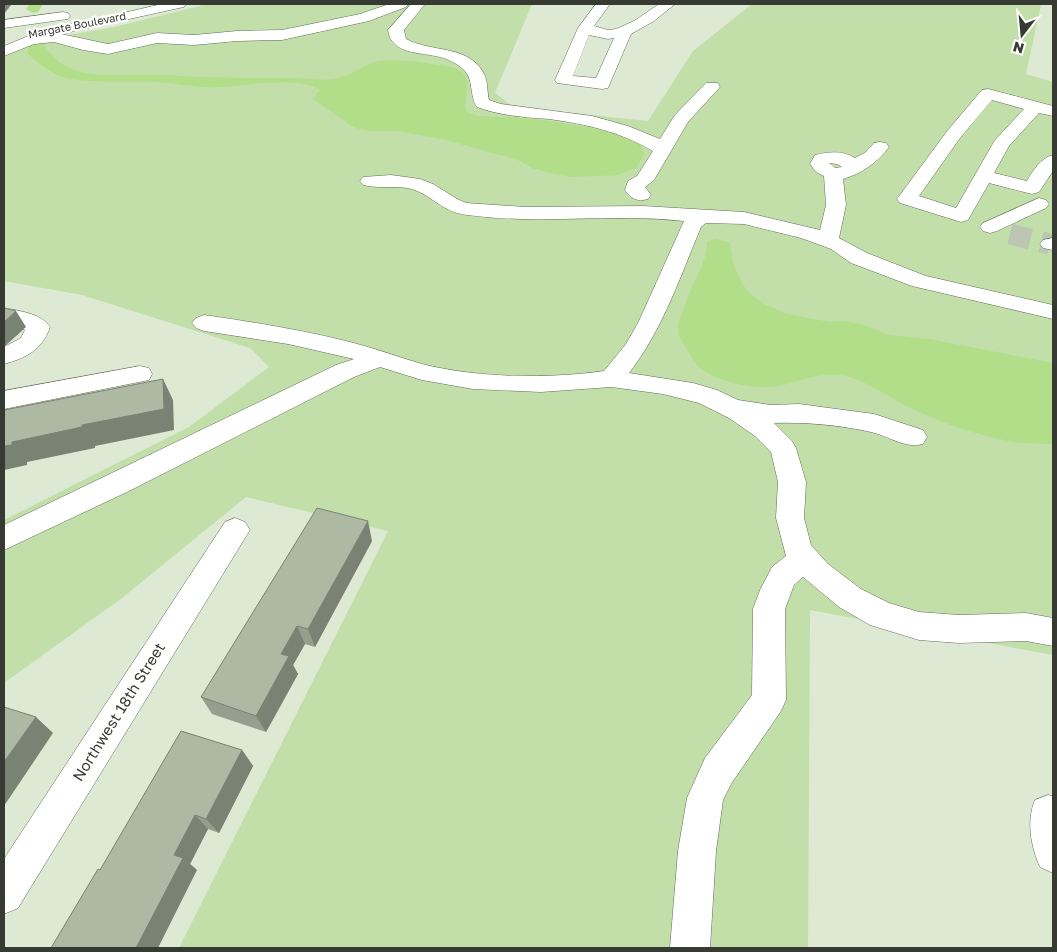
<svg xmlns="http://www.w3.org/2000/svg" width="1057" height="952" viewBox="0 0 1057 952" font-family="'Golos Text',sans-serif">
<rect width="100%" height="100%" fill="#dde9d3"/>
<!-- green -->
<polygon fill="#c2dea9" points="208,4 532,4 495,93 513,107 648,121 693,51 752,4 1041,4 1026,74 1053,82 1053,655 810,610 808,948 179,948 388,531 246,497 122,598 4,683 4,520 189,427 269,367 250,348 82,295 4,281 4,46 114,27"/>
<!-- water -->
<g fill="#b2dd89">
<path d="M 43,43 C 51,58 64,68 81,72 C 106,78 134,74 160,75 C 206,78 251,78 296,78 C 309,78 321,81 334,79 C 350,77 361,66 375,62 C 390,57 434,64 450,67 C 478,73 463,93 466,111 L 477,116 C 523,117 602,123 642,146 L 644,155 L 636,168 L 617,175 L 570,177 L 551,173 L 532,168 L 518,160 L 446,140 L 398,131 L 370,131 L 359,129 L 350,125 L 313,99 L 320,90 C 296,75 248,86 219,87 C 197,88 176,83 155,82 C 130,81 82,84 60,76 C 48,71 38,63 28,54 L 28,45 Z"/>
<path d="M 715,239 L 730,243 L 733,262 L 739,278 L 747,291 L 764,304 L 787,314 L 830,322 L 845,321 L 864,325 L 889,335 L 929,339 L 1053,363 L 1053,444 C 1037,443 1020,444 1004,440 C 975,434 945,424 917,411 C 893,400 872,383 846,376 C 824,371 804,380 783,385 C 760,391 718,383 699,367 C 695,364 681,340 679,335 C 674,321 699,275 704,260 C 706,255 707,248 707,242 Z"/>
</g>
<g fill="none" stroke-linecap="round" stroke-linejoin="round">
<!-- canal -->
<polygon fill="#b2dd89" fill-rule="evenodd" points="30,4 43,4 38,12 33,13 26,9"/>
<!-- minor-tunnel -->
<polyline stroke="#bcc6b3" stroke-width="21" stroke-dasharray="21 11" stroke-linecap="butt" points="1010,234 1050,244"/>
<defs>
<g id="minor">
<polygon points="162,4 186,4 184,7 179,8 61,34 108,44 157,33 194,35 237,31 282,30 360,14 389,4 408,4 406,7 369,21 282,40 237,41 194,45 157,43 108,54 83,50 54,42 34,44 4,56 4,46 26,37 41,34 39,32 42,29 89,21"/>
<path d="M 411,4 L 425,4 L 404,30 L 406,39 C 431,53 471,44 485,76 C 488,84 487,92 489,100 L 501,104 L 592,116 L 628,126 L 660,139 L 675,115 L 706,83 L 718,83 L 720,87 L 688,122 L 654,180 L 645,187 L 651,195 L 648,199 C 638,202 631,199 625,190 L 628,181 L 637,176 L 653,151 C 621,132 586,124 549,119 C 524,117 501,116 477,107 C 469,95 474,80 464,70 C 458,64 448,59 440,57 C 421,52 391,55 388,30 Z"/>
<path d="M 596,4 L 610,4 L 594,26 L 608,30 L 616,29 L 634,21 L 659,4 L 675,4 L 654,21 L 631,34 L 608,88 L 602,89 L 557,83 L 555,80 L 578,28 ZM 589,35 L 608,39 L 614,38 L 596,78 L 573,76 Z"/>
<polygon points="63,12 68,13 70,16 68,19 4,28 4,20"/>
<path d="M 988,89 L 1053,106 L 1053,116 L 1039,113 L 1009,146 L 994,173 L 1027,181 C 1033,170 1041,158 1053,155 L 1053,171 L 1039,192 L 1032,194 L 989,183 L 968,220 L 961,222 L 900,203 L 897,199 L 948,130 L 982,90 ZM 992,100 L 1024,109 L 995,140 L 956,208 L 919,196 L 960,138 Z"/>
<path d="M 880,142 L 886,143 L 889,147 C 878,162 861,174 843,179 L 846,205 L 839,238 L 867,253 L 926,276 L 1053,305 L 1053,319 L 912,286 L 851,263 L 831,249 L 801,238 L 744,224 L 706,223 L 701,227 C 680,277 663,329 629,373 L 693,383 L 717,390 L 738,400 L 771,405 L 799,404 L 874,414 L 923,430 L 927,437 L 923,444 C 905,449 889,436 871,432 C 840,425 806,422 774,423 L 792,441 L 796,448 L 806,482 L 804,518 L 811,545 L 828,564 L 861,589 L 889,603 L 919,612 L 959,615 L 1026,613 L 1053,618 L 1053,646 L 1026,641 L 959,643 L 919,640 L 870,625 L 839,607 L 803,577 L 794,585 L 785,609 L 786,700 L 781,711 L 731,784 L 723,800 L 716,851 L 710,948 L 670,948 L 678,851 L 687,798 L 705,758 L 752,695 L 753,609 L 760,590 L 772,567 L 786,556 L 776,518 L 778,482 L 771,452 L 755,436 L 729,418 L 699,403 L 663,394 L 611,387 L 541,392 L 473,389 L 422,380 L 380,367 L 354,377 L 127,492 L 4,550 L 4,525 L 336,365 L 354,359 L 288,344 L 204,331 L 196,328 L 192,323 L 196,318 L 204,315 C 253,322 302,330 350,342 C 374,348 398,357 422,364 C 477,378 548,379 604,371 L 626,344 L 639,321 L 684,221 C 612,213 539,225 467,215 C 442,212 433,196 412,189 C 396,185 379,189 363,185 L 360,181 L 363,177 L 391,175 L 420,179 L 433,184 L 457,199 L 466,203 L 525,207 L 643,206 L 744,212 L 820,230 L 826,205 L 824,176 L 816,172 L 810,164 L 815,155 C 829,152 842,150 855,158 L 866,152 L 874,143 ZM 829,163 L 837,164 L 842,167 L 835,168 Z"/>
<polygon points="1039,198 1046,200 1049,204 1046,208 997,231 990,233 983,231 980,227 983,223"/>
<polygon points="1053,238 1053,250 1043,248 1040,244 1043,240"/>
<path d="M 4,308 C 19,311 41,313 50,327 C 42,350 26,358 4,364 L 4,347 L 21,338 L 25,330 L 4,322 Z"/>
<polygon points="140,366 149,368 152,374 149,380 4,409 4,391"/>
<polygon points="235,518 245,522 250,530 245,538 18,908 4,914 4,859 225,522"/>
<path d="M 1048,795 L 1053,796 L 1053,873 L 1040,867 C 1031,847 1026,821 1035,800 Z"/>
</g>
</defs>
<!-- minor casing -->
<use href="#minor" stroke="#636d5a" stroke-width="1"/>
<!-- minor -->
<use href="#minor" fill="#fff" fill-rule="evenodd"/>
</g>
<!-- wall -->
<g fill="#969f8d">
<polygon points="372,541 315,647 305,644 293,665 298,674 266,732 212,714 201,697"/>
<polygon points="242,750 253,766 219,833 208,829 190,864 197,870 100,870"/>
</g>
<!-- shaded-wall -->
<g fill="#7a8273">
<polygon points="4,4 11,4 11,5 4,14"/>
<polygon points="16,311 26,327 4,347 4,322"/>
<polygon points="163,379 173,400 174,430 95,446 95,448 27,462 27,465 4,470 4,446 12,442 82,425"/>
<polygon points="368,521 372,541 315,647 308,629"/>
<polygon points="297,626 305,644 293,665 298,674 266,732 256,716 281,654"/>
<polygon points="36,717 53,733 4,806 4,762"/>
<polygon points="242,750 253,766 219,833 206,819"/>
<polygon points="195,815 208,829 190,864 197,870 158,948 136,948 174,855"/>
</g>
<!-- building -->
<g fill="#aeb9a4" stroke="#7a8273">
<polygon points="4,308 16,311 4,322"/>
<polygon points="163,379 164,409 82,425 82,427 12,442 12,445 4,446 4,410"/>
<polygon points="317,508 368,521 308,629 297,626 281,654 289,656 256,716 201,697"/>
<polygon points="4,707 36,717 4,762"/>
<polygon points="181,731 242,750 206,819 195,815 174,855 183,858 136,948 51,948 98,869 100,870"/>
</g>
<g text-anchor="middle" stroke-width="4.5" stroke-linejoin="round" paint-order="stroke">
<!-- far-street labels -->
<g font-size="11" fill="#363a32" stroke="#fff">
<text transform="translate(77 25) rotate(-11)" y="4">Margate Boulevard</text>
</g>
<!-- near-street labels -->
<g font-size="15" fill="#363a32" stroke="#fff">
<text transform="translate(119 712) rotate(-58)" y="5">Northwest 18th Street</text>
</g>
</g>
<!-- border -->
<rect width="1057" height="952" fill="none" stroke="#363a32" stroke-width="10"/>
<!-- north arrow -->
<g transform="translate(1022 35) rotate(196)" stroke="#ffffff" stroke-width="4" paint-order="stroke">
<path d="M0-4L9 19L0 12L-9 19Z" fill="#363a32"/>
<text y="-8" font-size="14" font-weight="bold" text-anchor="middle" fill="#363a32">N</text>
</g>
</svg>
